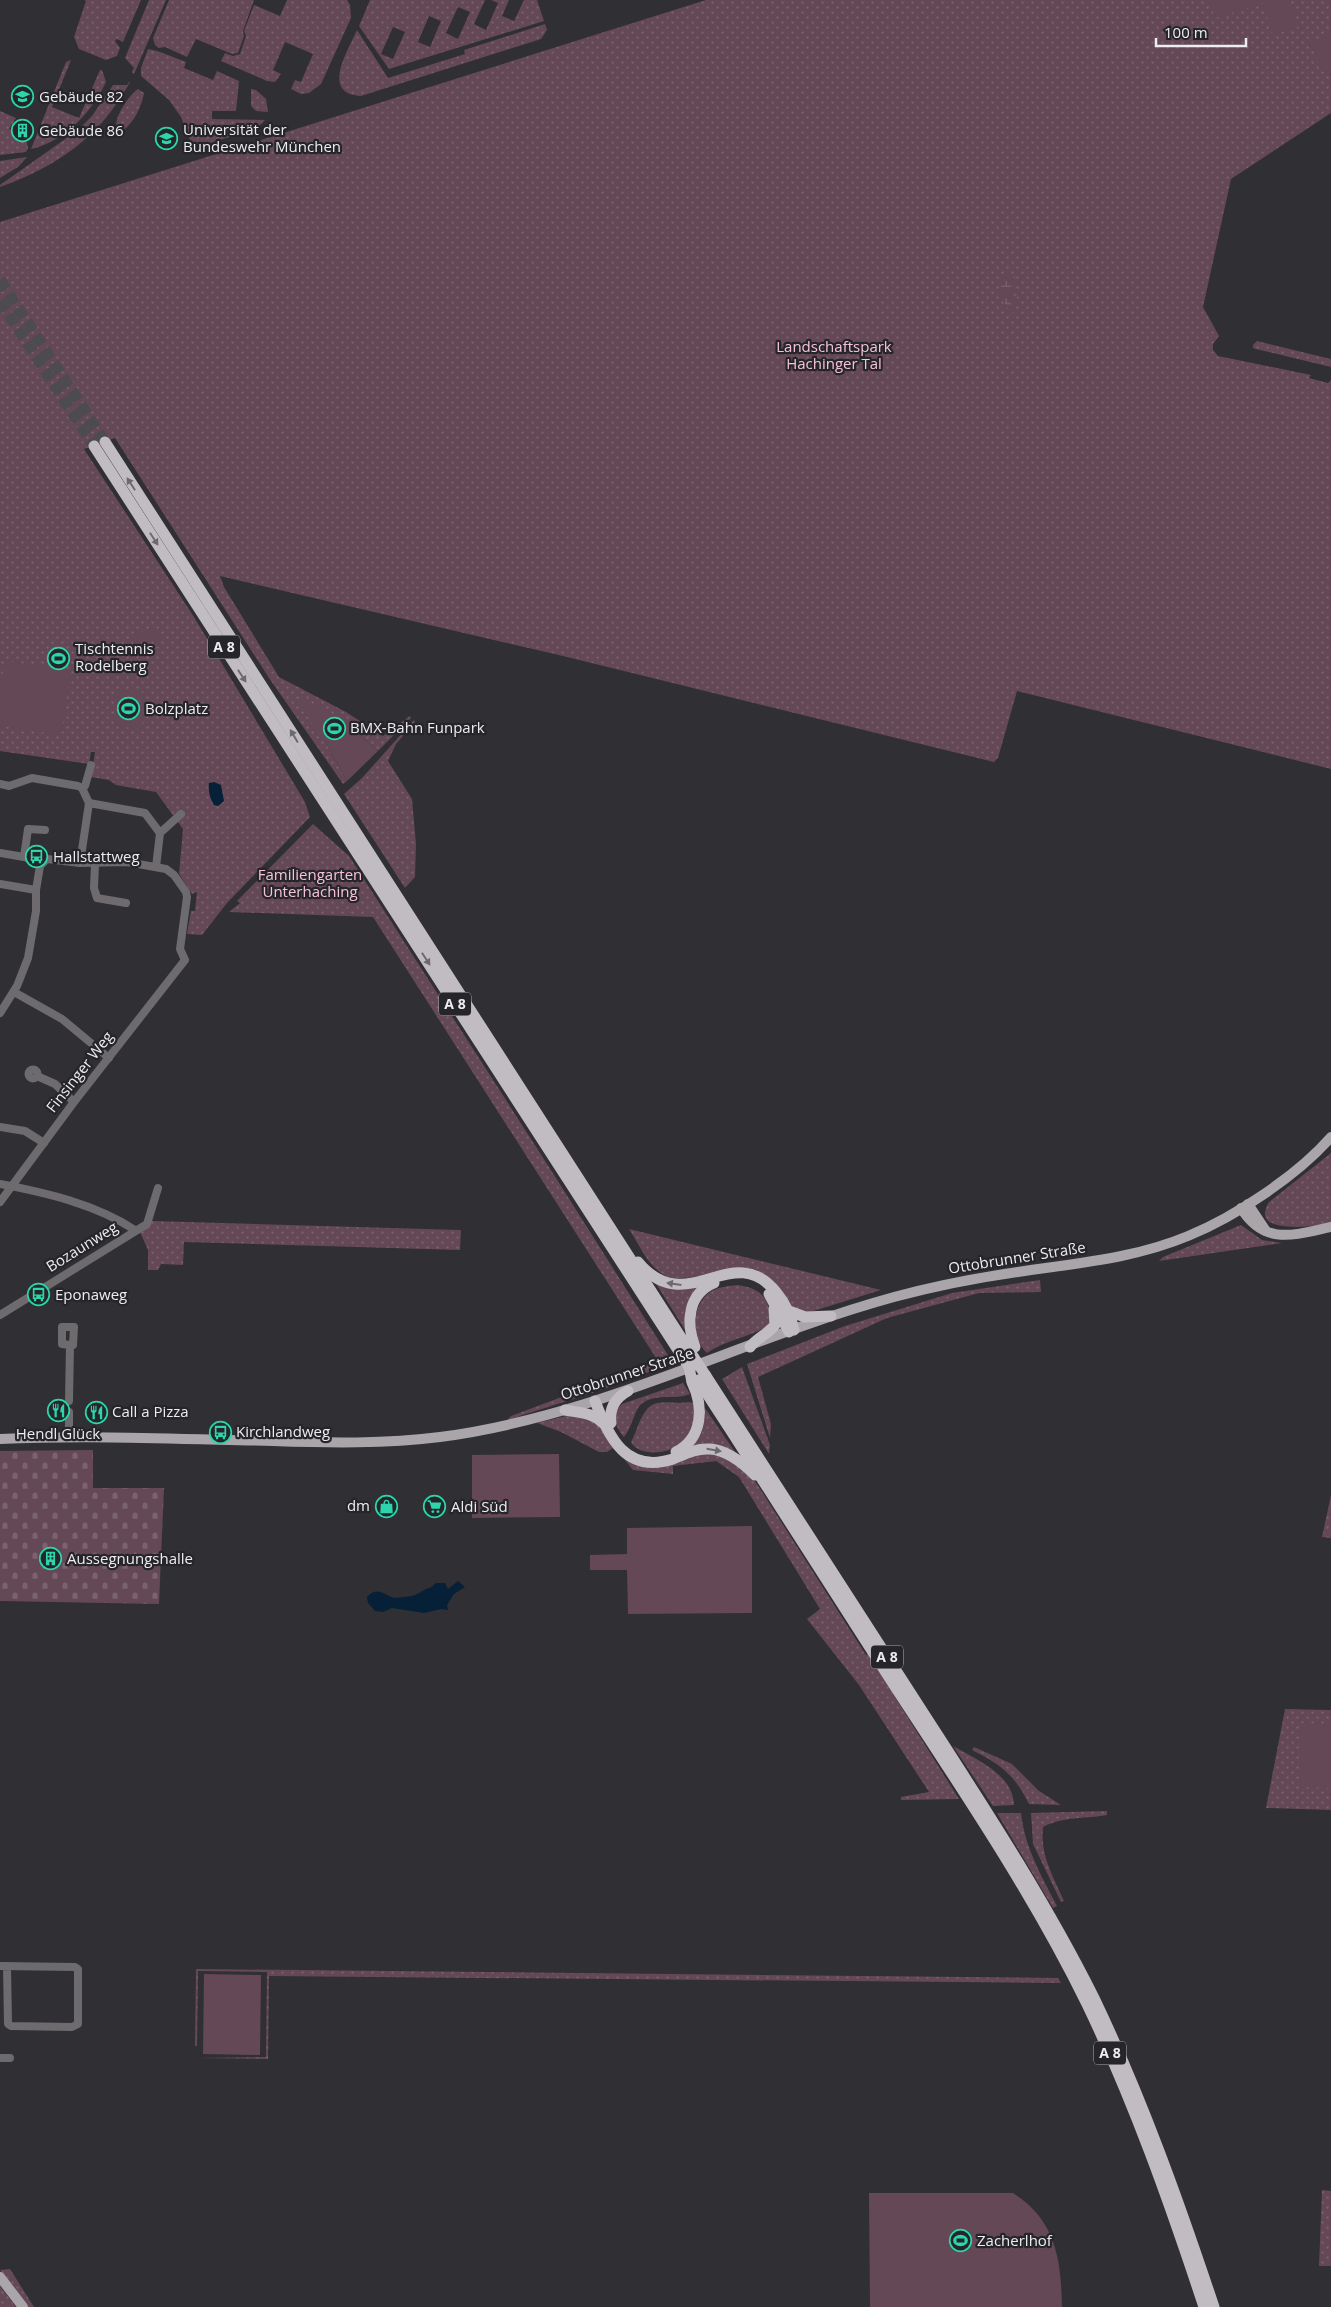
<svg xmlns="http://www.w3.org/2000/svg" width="1331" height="2307" viewBox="0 0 1331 2307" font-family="'Open Sans',sans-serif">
<defs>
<pattern id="green-dots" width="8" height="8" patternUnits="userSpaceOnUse" patternTransform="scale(1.25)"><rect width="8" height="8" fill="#644855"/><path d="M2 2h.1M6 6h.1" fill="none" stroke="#7a636e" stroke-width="1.8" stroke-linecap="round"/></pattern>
<pattern id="wetland-marsh" width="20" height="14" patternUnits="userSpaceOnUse" patternTransform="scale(1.25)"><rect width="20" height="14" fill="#644855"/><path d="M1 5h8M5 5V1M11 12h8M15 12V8" fill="none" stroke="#7a636e"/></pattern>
<pattern id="cemetery-stones" width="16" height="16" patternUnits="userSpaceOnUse" patternTransform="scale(1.25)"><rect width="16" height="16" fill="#644855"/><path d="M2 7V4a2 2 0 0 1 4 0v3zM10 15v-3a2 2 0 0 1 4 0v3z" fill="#7a636e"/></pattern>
</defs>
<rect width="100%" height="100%" fill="#302f34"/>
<!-- green -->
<g fill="url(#green-dots)" fill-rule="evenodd">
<polygon points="84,0 141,0 123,42 117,39 115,41 120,48 117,56 106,60 79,49 74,37 86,1"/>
<polygon points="149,0 166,0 134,74 132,72 134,68 125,58"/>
<polygon points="169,0 254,0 243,31 244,36 238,53 232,54 196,39 187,57 165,47 159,48 155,45 153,38"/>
<polygon points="287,0 347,0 350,5 351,18 321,84 309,93 301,94 291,89 295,80 301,82 313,54 285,42 273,70 281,74 275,82 267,81 221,61 225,53 233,56 240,54 246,36 244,31 254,5 280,16"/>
<path d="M 370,0 L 485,0 L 474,24 L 486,30 L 498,3 L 491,0 L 509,0 L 502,16 L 514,21 L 524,0 L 537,0 L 544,21 L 389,69 L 359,26 ZM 458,7 L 470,12 L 458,39 L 446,33 ZM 429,16 L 441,21 L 430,47 L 418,42 ZM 393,27 L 405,32 L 393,59 L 381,54 Z"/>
<polygon points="706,0 1331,0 1331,113 1231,179 1203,307 1219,336 1213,344 1213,350 1218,356 1311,375 1309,378 1328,383 1331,380 1331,769 1017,691 998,758 994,762 563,656 220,576 224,587 279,677 346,712 383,736 410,716 411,718 378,751 337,716 325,741 347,781 343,784 269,678 115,438 84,449 194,617 305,802 310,817 227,903 202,935 187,934 191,911 195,911 197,892 192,894 179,874 183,829 156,792 116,785 109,780 91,777 95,752 91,752 89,764 0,751 0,222"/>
<path d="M 545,24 L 547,30 L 541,39 L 361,96 C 320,94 348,51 357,30 L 388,78 L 465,54 L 464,50 Z"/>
<path d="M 148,49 C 161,51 172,57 186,62 L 184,68 L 213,80 L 217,71 L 239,81 L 236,111 L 212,111 L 212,119 L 265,120 L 257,128 L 201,146 L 190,140 L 181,117 L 169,100 L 141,76 L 141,68 Z"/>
<path d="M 71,60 L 52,107 L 79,118 L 100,70 L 102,70 L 106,82 C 92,112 64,142 31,149 L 66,62 Z"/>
<path d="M 129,82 L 130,82 C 100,137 58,166 0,187 L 0,185 L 78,130 L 92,116 L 113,85 L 127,85 Z"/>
<path d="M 138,89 L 144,93 C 142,105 134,123 123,130 L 116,127 C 115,116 129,95 138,89 Z"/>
<polygon points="251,89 256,90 266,99 268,112 256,111 251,106"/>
<polygon points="0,111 16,118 9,129 26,138 28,148 26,152 0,155"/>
<polygon points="27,157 18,167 0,178 0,161"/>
<polygon points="1257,341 1331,359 1331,367 1256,349 1253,348 1253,345"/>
<polygon points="414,720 415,722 396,744 388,761 412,799 416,844 415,877 405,888 344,794 362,778"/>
<polygon points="313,824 349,856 549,1167 673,1363 595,1392 507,1420 511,1416 658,1361 373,917 229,912 240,903 237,901"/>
<path d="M 1331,1153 L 1331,1224 C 1315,1226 1248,1236 1269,1202 Z"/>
<polygon points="152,1221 461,1230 460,1250 184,1242 183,1265 161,1264 158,1270 148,1270 148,1250 140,1232"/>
<polygon points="1241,1225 1262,1240 1282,1243 1159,1261 1163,1257"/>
<path d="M 629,1229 L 881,1290 L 807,1313 L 790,1305 L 775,1283 L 754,1271 L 672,1279 C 649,1270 642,1249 629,1229 Z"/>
<polygon points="1040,1280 1041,1292 979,1293 887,1318 758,1377 771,1424 770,1438 747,1364 845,1326 952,1293"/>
<polygon points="655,1282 700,1286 685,1310 685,1330"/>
<path d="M 737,1285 C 763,1288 770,1300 771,1324 C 752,1337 727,1339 707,1353 C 691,1339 691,1305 710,1292 C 718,1287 729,1286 737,1285 Z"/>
<polygon points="742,1367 770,1445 769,1454 722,1379"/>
<path d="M 683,1383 L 690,1394 C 674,1401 650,1391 638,1408 C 633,1417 631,1428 624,1437 C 615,1426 610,1415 622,1404 Z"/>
<path d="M 689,1402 L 694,1403 C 694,1416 695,1429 686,1440 C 675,1453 640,1459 631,1442 C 638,1430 641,1407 657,1403 C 667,1401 678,1404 689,1402 Z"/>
<polygon points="705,1408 735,1452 722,1446 692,1446 702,1432"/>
<path d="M 566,1416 C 598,1419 597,1421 613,1448 L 607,1452 L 599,1452 L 561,1432 L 537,1423 Z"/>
<polygon points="709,1450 747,1471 757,1484 866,1655 868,1654 959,1799 901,1800 901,1797 929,1792 859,1685 807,1619 820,1609 739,1477 716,1461 673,1466 673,1474 633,1470 621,1455 634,1460"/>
<polygon points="1331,1495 1331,1538 1322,1537"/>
<polygon points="1285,1709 1331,1710 1331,1810 1266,1808"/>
<path d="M 953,1746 C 977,1760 1013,1774 1014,1805 L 993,1806 Z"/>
<path d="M 974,1747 L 1012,1764 L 1039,1791 L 1061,1805 L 1029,1804 C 1015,1775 1000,1764 972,1750 Z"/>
<path d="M 1107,1811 L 1107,1815 C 1084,1819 1064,1816 1043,1827 C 1040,1855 1053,1876 1064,1901 L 1061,1902 L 1033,1844 L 1031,1813 Z"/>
<path d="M 997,1813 L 1021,1813 C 1025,1848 1041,1875 1057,1906 L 1053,1908 Z"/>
<polygon points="196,1969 1058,1978 1061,1983 269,1976 268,2059 197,2058 266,2057 267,1972 198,1971 197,2046 195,2046"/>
<polygon points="1322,2190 1331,2191 1331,2266 1319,2266"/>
<polygon points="10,2269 34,2307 26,2307 0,2270"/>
<polygon points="0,2286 16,2307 0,2307"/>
</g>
<!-- wetland -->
<path fill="url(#wetland-marsh)" d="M 1013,275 L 1015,277 L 1017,301 L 1012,315 C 1004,305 990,277 1013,275 Z"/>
<!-- cemetery -->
<polygon fill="url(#cemetery-stones)" points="93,1450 93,1488 164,1488 159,1604 0,1601 0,1451"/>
<!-- pitch -->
<g fill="#644855">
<polygon points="1209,0 1290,0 1298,27 1273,35 1263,3 1215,18"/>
<polygon points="1331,33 1331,68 1324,72 1310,43"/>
<polygon points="157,629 159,639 133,644 131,634"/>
<polygon points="5,661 71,670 61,735 0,726 0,693"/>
<polygon points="117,690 145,693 142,729 114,726"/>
<polygon points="303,699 337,716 378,751 347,781 325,741 298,703 299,700"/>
<polygon points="559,1454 560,1517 472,1518 472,1455"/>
<polygon points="752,1526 752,1613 628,1614 627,1570 590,1570 590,1555 627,1554 627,1528"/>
<polygon points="1301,1723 1331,1724 1331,1788 1300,1787"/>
<polygon points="204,1974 261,1975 260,2055 203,2054"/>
<path d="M 869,2193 L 1013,2193 C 1056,2220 1061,2260 1062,2307 L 870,2307 Z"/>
</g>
<!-- water -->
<g fill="#052037">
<path d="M 214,782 L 221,785 L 224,801 L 218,806 L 214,805 C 210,799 208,790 209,783 Z"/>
<path d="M 458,1581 L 465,1587 L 454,1594 L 447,1605 L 448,1610 L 441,1609 L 424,1613 L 392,1608 L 383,1612 L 375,1611 L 368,1603 L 367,1597 C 377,1586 383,1594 394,1598 C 400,1597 409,1597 415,1595 C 421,1593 423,1589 430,1588 L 436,1583 L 445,1583 L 448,1589 Z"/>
</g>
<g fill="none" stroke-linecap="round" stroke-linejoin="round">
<!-- highway-tunnel -->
<g stroke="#4c4b50" stroke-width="11" stroke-dasharray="11 5.5" stroke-linecap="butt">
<polyline points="0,280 105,442"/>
<polyline points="0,301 94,446"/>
</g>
<!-- minor -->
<g stroke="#6d6b6d" stroke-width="8">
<polyline points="0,784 9,786 32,778 78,786 82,788 89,803"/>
<polyline points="82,788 85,786 91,765"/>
<polyline points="89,803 145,813 160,833 181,814"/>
<polyline points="0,853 24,857 28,829 45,830"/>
<polyline points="24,857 42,863"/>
<polyline points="80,863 89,803"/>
<polyline points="95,864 94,888 97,898 126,903"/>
<polyline points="156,867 160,833"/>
<polyline points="0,884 36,890"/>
<polyline points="14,992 62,1019 109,1058"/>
<polyline points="0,1013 17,986 28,958 36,911 36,890 40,866 47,859 80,863 127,862 166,869 174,875 186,892 187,897 180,949 185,960 74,1102 0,1202"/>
<circle cx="33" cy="1074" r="4.5"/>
<polyline points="37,1076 55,1084 74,1102"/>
<polyline points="0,1127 25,1131 44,1143"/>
<path d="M 0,1184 C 47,1193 95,1204 135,1230"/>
<polyline points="0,1315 147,1224 158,1188"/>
<polyline points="69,1401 70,1345 73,1345 74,1327 62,1327 62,1344 70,1345"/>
<polyline points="69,1437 69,1412"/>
<polyline points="0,1966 75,1967 78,1969 78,2024 72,2027 11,2026 8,2024 7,1966"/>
<polyline points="0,2058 10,2058"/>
</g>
<!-- major -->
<g stroke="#a9a5a9" stroke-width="10">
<polyline points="1248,1204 1266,1231"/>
<path d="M 1241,1208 C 1264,1246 1294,1235 1331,1227"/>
<path d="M 0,1439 C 91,1435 182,1439 273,1441 C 329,1443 385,1444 440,1437 C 601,1416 741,1339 894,1297 C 935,1286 976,1278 1018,1272 C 1076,1263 1133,1259 1188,1236 C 1235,1217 1298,1175 1331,1137"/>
<polyline points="0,2277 23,2307"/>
</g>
<!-- highway -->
<g stroke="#c1bcc1" stroke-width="11">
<polyline points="105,442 689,1350"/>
<polyline points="94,446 689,1367"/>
<path d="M 638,1262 C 687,1321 732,1238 776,1292 C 786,1304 791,1315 794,1330"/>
<polyline points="769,1294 789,1332"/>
<polyline points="789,1311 805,1317 831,1316"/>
<path d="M 695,1347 C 686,1324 687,1294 714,1283"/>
<path d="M 750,1347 C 758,1337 768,1334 775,1325 L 774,1309"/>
<path d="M 706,1376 C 776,1484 845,1592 915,1700 C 978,1798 1042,1894 1094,1998 C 1142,2098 1179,2202 1214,2307"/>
<path d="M 698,1380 C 764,1481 828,1583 894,1685 C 962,1789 1032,1892 1087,2004 C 1134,2102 1170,2204 1204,2307"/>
<path d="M 595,1401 C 609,1438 626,1474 673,1459 C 685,1454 696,1448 710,1449 C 727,1450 743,1463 755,1475"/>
<path d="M 565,1410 C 580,1413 592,1412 603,1423"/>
<path d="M 611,1423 C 609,1409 615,1398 628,1391"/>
<path d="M 676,1452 C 703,1438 704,1407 692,1382"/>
</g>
<!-- highway-bridge -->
<g stroke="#c1bcc1" stroke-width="11">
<polyline points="689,1350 706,1376"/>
<polyline points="689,1367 692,1382"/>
</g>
</g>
<!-- one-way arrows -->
<defs><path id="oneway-solid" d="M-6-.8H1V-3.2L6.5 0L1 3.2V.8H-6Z" transform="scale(1.25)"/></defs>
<g fill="#6c696e">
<use href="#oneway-solid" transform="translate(131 484) rotate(-123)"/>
<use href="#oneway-solid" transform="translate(154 539) rotate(57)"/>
<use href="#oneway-solid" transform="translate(242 676) rotate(57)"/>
<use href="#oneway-solid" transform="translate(294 736) rotate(-121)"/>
<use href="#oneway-solid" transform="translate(426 959) rotate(57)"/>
<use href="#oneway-solid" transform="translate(674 1284) rotate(-172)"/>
<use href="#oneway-solid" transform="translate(714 1450) rotate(10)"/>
</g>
<!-- icons -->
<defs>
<symbol id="university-ring" viewBox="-11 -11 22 22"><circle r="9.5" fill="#26252a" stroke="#2cd5ab" stroke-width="1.5"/><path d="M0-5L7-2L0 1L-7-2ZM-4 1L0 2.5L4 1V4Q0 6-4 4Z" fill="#2cd5ab"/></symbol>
<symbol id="building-ring" viewBox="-11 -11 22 22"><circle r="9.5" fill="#26252a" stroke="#2cd5ab" stroke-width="1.5"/><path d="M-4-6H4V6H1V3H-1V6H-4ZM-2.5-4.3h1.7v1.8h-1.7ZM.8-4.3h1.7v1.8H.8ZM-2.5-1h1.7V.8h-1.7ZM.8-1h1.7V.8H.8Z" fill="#2cd5ab"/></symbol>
<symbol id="stadium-ring" viewBox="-11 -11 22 22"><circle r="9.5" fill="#26252a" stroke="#2cd5ab" stroke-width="1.5"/><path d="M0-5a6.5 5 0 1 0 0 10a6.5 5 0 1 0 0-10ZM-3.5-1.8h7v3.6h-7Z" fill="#2cd5ab"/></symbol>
<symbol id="bus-ring" viewBox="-11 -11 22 22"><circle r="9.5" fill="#26252a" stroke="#2cd5ab" stroke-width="1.5"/><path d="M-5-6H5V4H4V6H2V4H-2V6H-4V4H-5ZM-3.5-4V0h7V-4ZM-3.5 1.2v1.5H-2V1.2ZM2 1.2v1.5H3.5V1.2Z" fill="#2cd5ab"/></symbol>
<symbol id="restaurant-ring" viewBox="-11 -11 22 22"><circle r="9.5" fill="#26252a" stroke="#2cd5ab" stroke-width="1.5"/><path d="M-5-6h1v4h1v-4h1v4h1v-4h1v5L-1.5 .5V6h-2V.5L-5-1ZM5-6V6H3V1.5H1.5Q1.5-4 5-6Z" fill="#2cd5ab"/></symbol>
<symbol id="shop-ring" viewBox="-11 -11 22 22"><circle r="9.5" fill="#26252a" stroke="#2cd5ab" stroke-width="1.5"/><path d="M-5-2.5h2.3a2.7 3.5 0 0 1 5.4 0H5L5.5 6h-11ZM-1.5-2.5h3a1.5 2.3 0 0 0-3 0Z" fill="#2cd5ab"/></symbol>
<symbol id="supermarket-ring" viewBox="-11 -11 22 22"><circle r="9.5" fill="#26252a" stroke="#2cd5ab" stroke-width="1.5"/><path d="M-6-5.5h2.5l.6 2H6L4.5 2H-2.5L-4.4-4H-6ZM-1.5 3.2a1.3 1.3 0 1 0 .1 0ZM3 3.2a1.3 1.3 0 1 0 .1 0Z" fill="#2cd5ab"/></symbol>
</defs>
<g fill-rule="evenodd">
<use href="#university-ring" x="10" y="84" width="25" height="25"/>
<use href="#building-ring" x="10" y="118" width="25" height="25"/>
<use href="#university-ring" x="154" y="126" width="25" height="25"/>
<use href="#stadium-ring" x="46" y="646" width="25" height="25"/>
<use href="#stadium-ring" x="116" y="696" width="25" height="25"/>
<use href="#stadium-ring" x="322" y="716" width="25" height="25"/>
<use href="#bus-ring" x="24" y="844" width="25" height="25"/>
<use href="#bus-ring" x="26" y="1282" width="25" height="25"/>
<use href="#restaurant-ring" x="46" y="1398" width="25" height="25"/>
<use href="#restaurant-ring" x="84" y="1400" width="25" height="25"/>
<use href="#bus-ring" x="208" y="1420" width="25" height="25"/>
<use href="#shop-ring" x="374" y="1494" width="25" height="25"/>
<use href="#supermarket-ring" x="422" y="1494" width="25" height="25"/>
<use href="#building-ring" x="38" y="1546" width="25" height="25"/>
<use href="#stadium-ring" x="948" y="2228" width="25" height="25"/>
</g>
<g text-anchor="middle" stroke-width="4.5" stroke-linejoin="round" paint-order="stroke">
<!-- shield labels -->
<g fill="#26252a" stroke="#b1b0b4" stroke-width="1">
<rect x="208" y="635.5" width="32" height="23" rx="4"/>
<rect x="439" y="992.5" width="32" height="23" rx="4"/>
<rect x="871" y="1645.5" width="32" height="23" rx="4"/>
<rect x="1094" y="2041.5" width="32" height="23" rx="4"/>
</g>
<g font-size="14" font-weight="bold" fill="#edecef">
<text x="224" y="652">A 8</text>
<text x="455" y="1009">A 8</text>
<text x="887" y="1662">A 8</text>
<text x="1110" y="2058">A 8</text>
</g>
<!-- poi labels -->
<g font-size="15" fill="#edecef" stroke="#26252a" text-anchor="start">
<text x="39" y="102">Gebäude 82</text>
<text x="183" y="135">Universität der<tspan x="183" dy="17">Bundeswehr München</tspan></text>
<text x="39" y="136">Gebäude 86</text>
<text x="75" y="654">Tischtennis<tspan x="75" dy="17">Rodelberg</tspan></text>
<text x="145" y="714">Bolzplatz</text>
<text x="350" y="733">BMX-Bahn Funpark</text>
<text x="53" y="862">Hallstattweg</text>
<text x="55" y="1300">Eponaweg</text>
<text x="112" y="1417">Call a Pizza</text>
<text x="236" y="1437">Kirchlandweg</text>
<text x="58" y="1439" text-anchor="middle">Hendl Glück</text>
<text x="370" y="1511" text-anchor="end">dm</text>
<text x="451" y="1512">Aldi Süd</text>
<text x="67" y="1564">Aussegnungshalle</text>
<text x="977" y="2246">Zacherlhof</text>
</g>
<!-- park labels -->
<g font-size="15" fill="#f7c1d9" stroke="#26252a">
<text x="834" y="352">Landschaftspark<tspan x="834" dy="17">Hachinger Tal</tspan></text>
<text x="310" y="880">Familiengarten<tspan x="310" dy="17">Unterhaching</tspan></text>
</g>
<!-- street labels -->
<g font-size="15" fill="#edecef" stroke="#26252a">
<text transform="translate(80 1072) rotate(-52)" y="5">Finsinger Weg</text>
<text transform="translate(82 1247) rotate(-32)" y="5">Bozaunweg</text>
<text transform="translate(1017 1258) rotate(-9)" y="5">Ottobrunner Straße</text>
<text transform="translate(627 1374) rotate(-18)" y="5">Ottobrunner Straße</text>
</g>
</g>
<!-- scale -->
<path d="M1156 38v8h90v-8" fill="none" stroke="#edecef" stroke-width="2.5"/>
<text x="1164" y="38" font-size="15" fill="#edecef" stroke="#26252a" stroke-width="4" paint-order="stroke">100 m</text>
</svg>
